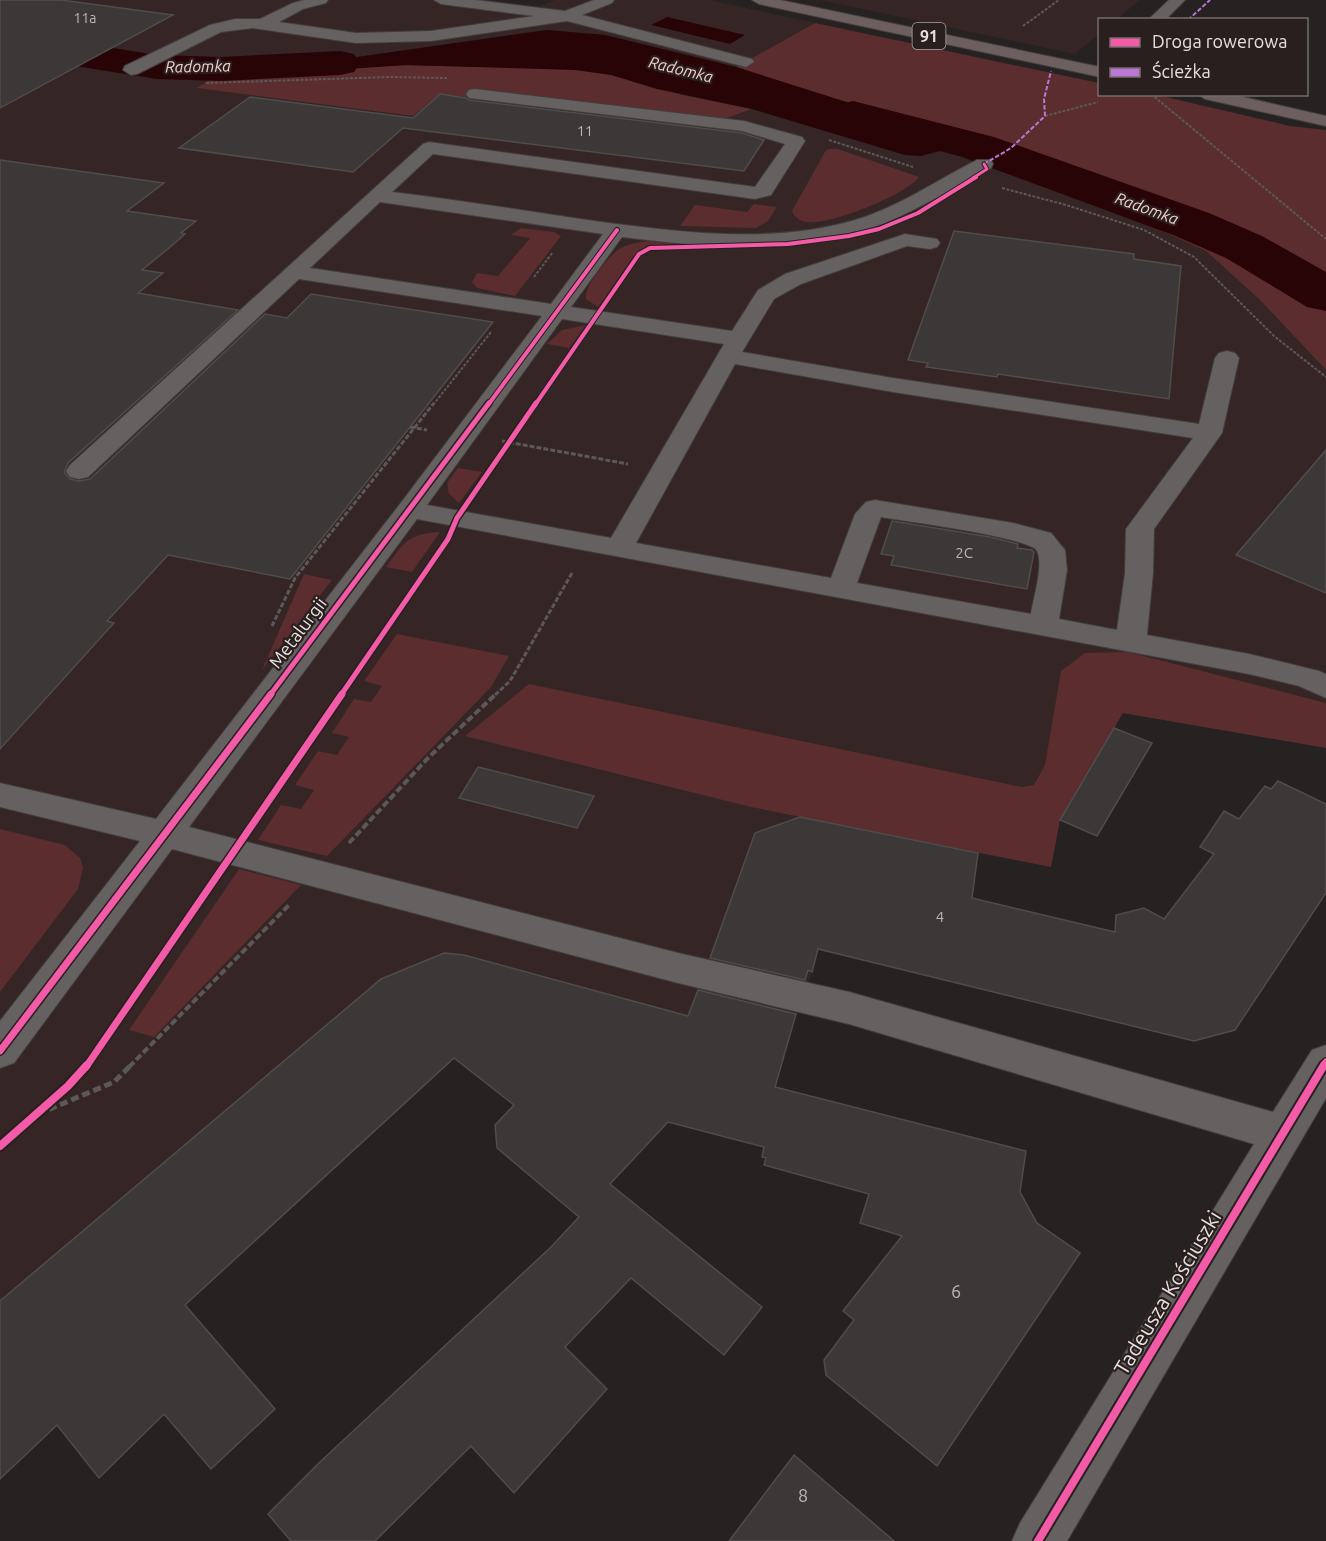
<svg xmlns="http://www.w3.org/2000/svg" width="1326" height="1541" viewBox="0 0 1326 1541" font-family="Ubuntu,sans-serif">
<rect width="100%" height="100%" fill="#272222"/>
<!-- built -->
<g fill="#352525">
<polygon points="0,0 488,0 537,7 555,0 710,0 815,23 736,67 605,35 547,30 357,57 232,64 198,88 413,116 439,94 466,97 475,89 724,119 752,109 905,155 921,156 950,149 1065,195 1131,217 1206,251 1260,300 1326,370 1326,748 1123,713 1060,820 1051,867 863,831 842,868 812,972 793,1024 503,1013 214,1278 0,1479 0,47 108,65 133,53 0,37"/>
<polygon points="820,0 1140,0 1117,19 1100,20 1099,34 1075,54"/>
</g>
<!-- green -->
<g fill="#5c2d2e">
<polygon points="815,23 1099,83 1100,94 1157,95 1290,126 1326,130 1326,370 1260,300 1206,251 1131,217 1065,195 950,149 963,144 736,67"/>
<polygon points="573,62 683,95 752,109 724,119 475,89 466,97 439,94 413,116 197,88 220,72 347,69 391,65 543,68"/>
<path d="M 830,149 L 838,149 L 919,177 C 906,195 828,226 806,222 C 799,221 794,216 792,211 L 826,150 Z"/>
<polygon points="754,204 777,207 768,221 756,228 680,226 695,205 747,212"/>
<polygon points="521,228 554,232 561,236 515,296 477,288 472,282 477,273 498,276 530,238 511,235"/>
<path d="M 651,241 L 679,244 C 663,244 645,244 633,257 L 598,307 L 586,299 C 583,287 611,252 623,247 C 632,243 641,242 651,241 Z"/>
<polygon points="586,325 569,348 547,344 562,330"/>
<polygon points="458,468 482,472 459,503 449,494 447,483"/>
<path d="M 440,532 L 412,572 L 386,567 C 404,542 408,534 440,532 Z"/>
<polygon points="304,574 332,580 262,670"/>
<polygon points="397,634 509,656 491,687 327,856 258,840 281,805 301,809 314,790 295,785 318,751 337,755 349,737 332,733 354,699 371,702 382,686 364,681"/>
<polygon points="1128,652 1326,703 1326,748 1123,713 1060,820 1051,867 751,807 465,736 529,684 1022,787 1034,785 1045,765 1061,671 1085,653"/>
<polygon points="0,829 65,845 80,858 83,868 78,889 0,992"/>
<polygon points="239,869 301,885 154,1037 129,1030"/>
</g>
<!-- water -->
<g fill="#290407">
<polygon points="667,17 745,35 730,44 651,25"/>
<polygon points="547,30 605,35 736,67 954,136 964,144 921,156 905,155 752,109 657,89 611,75 575,70 407,65 347,69 219,72 232,64 357,57"/>
</g>
<g fill="none" stroke-linecap="round" stroke-linejoin="round">
<!-- river -->
<g fill="#290407" fill-rule="evenodd">
<polygon points="0,30 157,55 221,57 340,51 354,54 360,63 354,72 340,75 221,81 157,79 0,54"/>
<polygon points="853,101 994,137 1209,213 1262,236 1326,272 1326,311 1307,307 1226,258 1173,235 962,157 837,123 831,114 837,105"/>
</g>
</g>
<!-- building -->
<g fill="#3c3838" stroke="#514c4c" stroke-width="1.5">
<polygon points="0,0 61,0 173,15 0,108"/>
<polygon points="440,94 466,98 469,100 742,133 764,140 744,171 403,128 353,172 179,148 250,97 413,118"/>
<polygon points="0,160 164,183 127,211 196,221 181,233 185,234 175,243 142,270 163,273 138,293 238,310 68,463 64,472 70,479 79,481 90,479 265,314 287,318 311,294 493,322 290,579 168,555 107,621 114,623 0,749"/>
<polygon points="954,231 1134,254 1134,259 1181,266 1169,399 998,374 997,377 926,367 928,363 908,360"/>
<polygon points="1326,450 1326,593 1236,555"/>
<polygon points="892,521 990,537 1018,544 1017,548 1032,550 1034,552 1027,589 891,565 894,556 881,554"/>
<polygon points="1114,728 1152,743 1097,836 1060,820"/>
<polygon points="478,767 594,796 577,828 459,798"/>
<polygon points="1278,781 1326,804 1326,893 1235,1030 1194,1041 818,949 812,972 808,970 805,980 710,958 755,833 800,817 978,853 972,898 1115,932 1116,915 1144,908 1164,919 1214,854 1200,847 1224,811 1239,819 1265,786 1271,789"/>
<polygon points="444,953 464,955 688,1016 698,990 796,1014 775,1087 1026,1151 1020,1192 1037,1223 1080,1253 937,1466 826,1375 824,1360 854,1320 843,1311 902,1236 860,1223 869,1194 764,1165 766,1158 762,1157 764,1147 668,1122 610,1184 762,1307 724,1355 631,1278 565,1347 607,1389 514,1493 471,1446 375,1541 291,1541 268,1514 321,1461 550,1248 579,1217 497,1148 495,1125 514,1105 454,1058 185,1305 275,1409 211,1469 164,1414 99,1478 57,1425 0,1479 0,1301 381,979"/>
<polygon points="794,1455 894,1541 729,1541"/>
</g>
<g fill="none" stroke-linecap="round" stroke-linejoin="round">
<defs>
<g id="minor">
<polygon points="304,0 328,0 326,3 303,9 279,22 356,33 431,31 534,16 441,4 434,0 476,0 565,11 594,0 614,0 612,3 582,15 752,59 754,62 746,67 567,21 431,41 356,43 253,28 221,32 137,74 131,75 123,70 125,66 210,25 235,19 260,19 293,3"/>
<polygon points="1169,0 1185,0 1165,20 1148,20"/>
<path d="M 475,89 L 744,121 L 802,137 L 805,141 L 771,195 L 755,199 L 433,154 L 392,192 C 459,200 526,211 594,221 C 680,232 771,245 855,220 C 899,207 937,180 977,160 L 991,160 L 993,164 L 991,168 C 955,186 922,208 885,223 C 801,255 709,248 622,237 L 571,307 L 732,331 L 758,290 L 785,274 L 905,234 L 937,239 L 940,243 L 937,247 L 930,249 L 907,246 L 801,284 L 774,299 L 742,352 L 893,378 L 1199,424 L 1215,358 L 1219,353 L 1227,351 L 1235,353 L 1239,358 L 1222,433 L 1154,529 L 1153,573 L 1147,635 L 1249,654 L 1319,671 L 1326,674 L 1326,698 L 1299,686 L 1249,674 L 417,519 L 189,827 L 678,953 L 849,992 L 1273,1112 L 1312,1050 L 1326,1045 L 1326,1098 L 1067,1541 L 1012,1541 L 1020,1523 L 1254,1144 L 849,1024 L 678,983 L 172,849 L 14,1063 L 0,1068 L 0,1021 L 140,841 L 0,807 L 0,783 L 156,819 L 400,504 L 542,316 L 299,279 L 88,477 L 79,479 L 70,477 L 66,471 L 70,465 L 423,144 L 429,142 L 755,187 L 785,144 L 742,131 L 469,98 L 466,94 L 469,90 ZM 380,202 L 603,234 L 551,304 L 310,268 ZM 562,319 L 724,344 L 611,538 L 427,505 ZM 735,364 L 893,392 L 1193,438 L 1126,529 L 1125,573 L 1117,630 L 1059,619 L 1067,570 L 1065,550 L 1051,533 L 1013,523 L 875,500 L 866,502 L 855,514 L 831,578 L 636,543 ZM 881,517 C 903,521 1030,537 1037,551 C 1044,565 1033,599 1031,614 L 857,583 Z"/>
</g>
<g id="major">
<polygon points="752,0 780,0 1100,67 1100,77 759,4"/>
<polygon points="1197,94 1230,94 1326,116 1326,126 1205,99"/>
</g>
</defs>
<!-- minor casing -->
<use href="#minor" stroke="#433e3e" stroke-width="2"/>
<!-- major casing -->
<use href="#major" stroke="#433e3e" stroke-width="2"/>
<!-- path-far3 -->
<g stroke="#5d5858" stroke-width="2" stroke-dasharray="3 1.5" stroke-linecap="butt">
<polyline points="1023,26 1059,0"/>
<polyline points="206,83 390,77 447,78"/>
<polyline points="1151,94 1326,239"/>
<polyline points="1045,116 1098,102"/>
<polyline points="829,140 913,167"/>
<polyline points="1002,188 1066,205 1144,230 1194,257 1274,336 1326,377"/>
<polyline points="534,277 553,252"/>
<polyline points="433,405 491,332"/>
</g>
<!-- path-far2 -->
<g stroke="#5d5858" stroke-width="3" stroke-dasharray="5 2" stroke-linecap="butt">
<polyline points="410,427 427,430"/>
<polyline points="502,441 628,464"/>
<polyline points="272,626 295,578 434,403"/>
<polyline points="495,695 510,681 572,573"/>
</g>
<!-- path-far1 -->
<g stroke="#5d5858" stroke-width="4" stroke-dasharray="7 3" stroke-linecap="butt">
<polyline points="349,843 428,758 496,694"/>
<polyline points="129,1067 290,904"/>
</g>
<!-- path -->
<polyline stroke="#5d5858" stroke-width="5" stroke-dasharray="8 4" stroke-linecap="butt" points="38,1114 114,1082 131,1065"/>
<!-- minor -->
<use href="#minor" fill="#656161" fill-rule="evenodd"/>
<!-- major -->
<use href="#major" fill="#6d5f5f" fill-rule="evenodd"/>
<!-- quiet -->
<g stroke="#ba77d6" stroke-width="2" stroke-dasharray="4.5 2" stroke-linecap="butt">
<polyline points="1188,20 1210,0"/>
<polyline points="984,164 1011,148 1045,116 1044,99 1051,71"/>
</g>
<defs>
<polyline id="cycleway-far4" points="973,178 987,169 984,164"/>
<g id="cycleway-far3">
<polyline points="488,405 617,230"/>
<polyline points="535,405 639,254 650,248 788,244 849,236 879,229 918,213 976,177"/>
</g>
<g id="cycleway-far2">
<polyline points="270,695 489,403"/>
<polyline points="341,695 448,539 457,518 536,403"/>
</g>
<g id="cycleway-far1">
<polyline points="0,1051 271,694"/>
<polyline points="86,1067 342,694"/>
<polyline points="1323,1067 1326,1062"/>
</g>
<g id="cycleway">
<polyline points="0,1146 68,1086 87,1065"/>
<polyline points="1038,1541 1324,1065"/>
</g>
</defs>
<!-- cycleway-far4 casing -->
<use href="#cycleway-far4" stroke="#2a1f1f" stroke-width="5"/>
<!-- cycleway-far3 casing -->
<use href="#cycleway-far3" stroke="#2a1f1f" stroke-width="6"/>
<!-- cycleway-far2 casing -->
<use href="#cycleway-far2" stroke="#2a1f1f" stroke-width="8"/>
<!-- cycleway-far1 casing -->
<use href="#cycleway-far1" stroke="#2a1f1f" stroke-width="10"/>
<!-- cycleway casing -->
<use href="#cycleway" stroke="#2a1f1f" stroke-width="12"/>
<!-- cycleway-far4 -->
<use href="#cycleway-far4" stroke="#f35aa7" stroke-width="3"/>
<!-- cycleway-far3 -->
<use href="#cycleway-far3" stroke="#f35aa7" stroke-width="4"/>
<!-- cycleway-far2 -->
<use href="#cycleway-far2" stroke="#f35aa7" stroke-width="5"/>
<!-- cycleway-far1 -->
<use href="#cycleway-far1" stroke="#f35aa7" stroke-width="7"/>
<!-- cycleway -->
<use href="#cycleway" stroke="#f35aa7" stroke-width="8"/>
</g>
<g text-anchor="middle" stroke-width="4.5" stroke-linejoin="round" paint-order="stroke">
<!-- far-number labels -->
<g font-size="14" fill="#bdb6b6">
<text x="85" y="23">11a</text>
<text x="585" y="136">11</text>
</g>
<!-- number labels -->
<g font-size="15" fill="#bdb6b6">
<text x="964" y="558">2C</text>
<text x="940" y="922">4</text>
</g>
<!-- shield labels -->
<rect fill="#2a1f1f" stroke="#afa6a6" stroke-width="1.5" x="912.5" y="23" width="33" height="26" rx="4.5"/>
<g font-size="16" font-weight="bold" fill="#e8e0e0">
<text x="929" y="42">91</text>
</g>
<!-- far-water labels -->
<g font-size="16" font-style="italic" fill="#f5ccca" stroke="#2a1f1f">
<text transform="translate(198 66) rotate(-1)" y="6">Radomka</text>
<text transform="translate(681 69) rotate(14)" y="6">Radomka</text>
<text transform="translate(1147 208) rotate(20)" y="6">Radomka</text>
</g>
<!-- street labels -->
<g font-size="18" fill="#e8e0e0" stroke="#2a1f1f">
<text transform="translate(298 633) rotate(-53)" y="6">Metalurgii</text>
</g>
<!-- near-number labels -->
<g font-size="18" fill="#bdb6b6">
<text x="956" y="1298">6</text>
<text x="803" y="1502">8</text>
</g>
<!-- near-street labels -->
<g font-size="21" fill="#e8e0e0" stroke="#2a1f1f">
<text transform="translate(1168 1293) rotate(-59)" y="7">Tadeusza Kościuszki</text>
</g>
</g>
<!-- legend -->
<rect x="1098" y="18" width="210" height="78" fill="#2a1f1f" stroke="#766c6c" stroke-width="1.5"/>
<rect x="1110" y="38" width="30" height="9" fill="#f35aa7" stroke="#766c6c" stroke-width="1.5"/>
<text x="1152" y="48" font-size="18" fill="#e8e0e0">Droga rowerowa</text>
<rect x="1110" y="68" width="30" height="9" fill="#ba77d6" stroke="#766c6c" stroke-width="1.5"/>
<text x="1152" y="78" font-size="18" fill="#e8e0e0">Ścieżka</text>
</svg>
